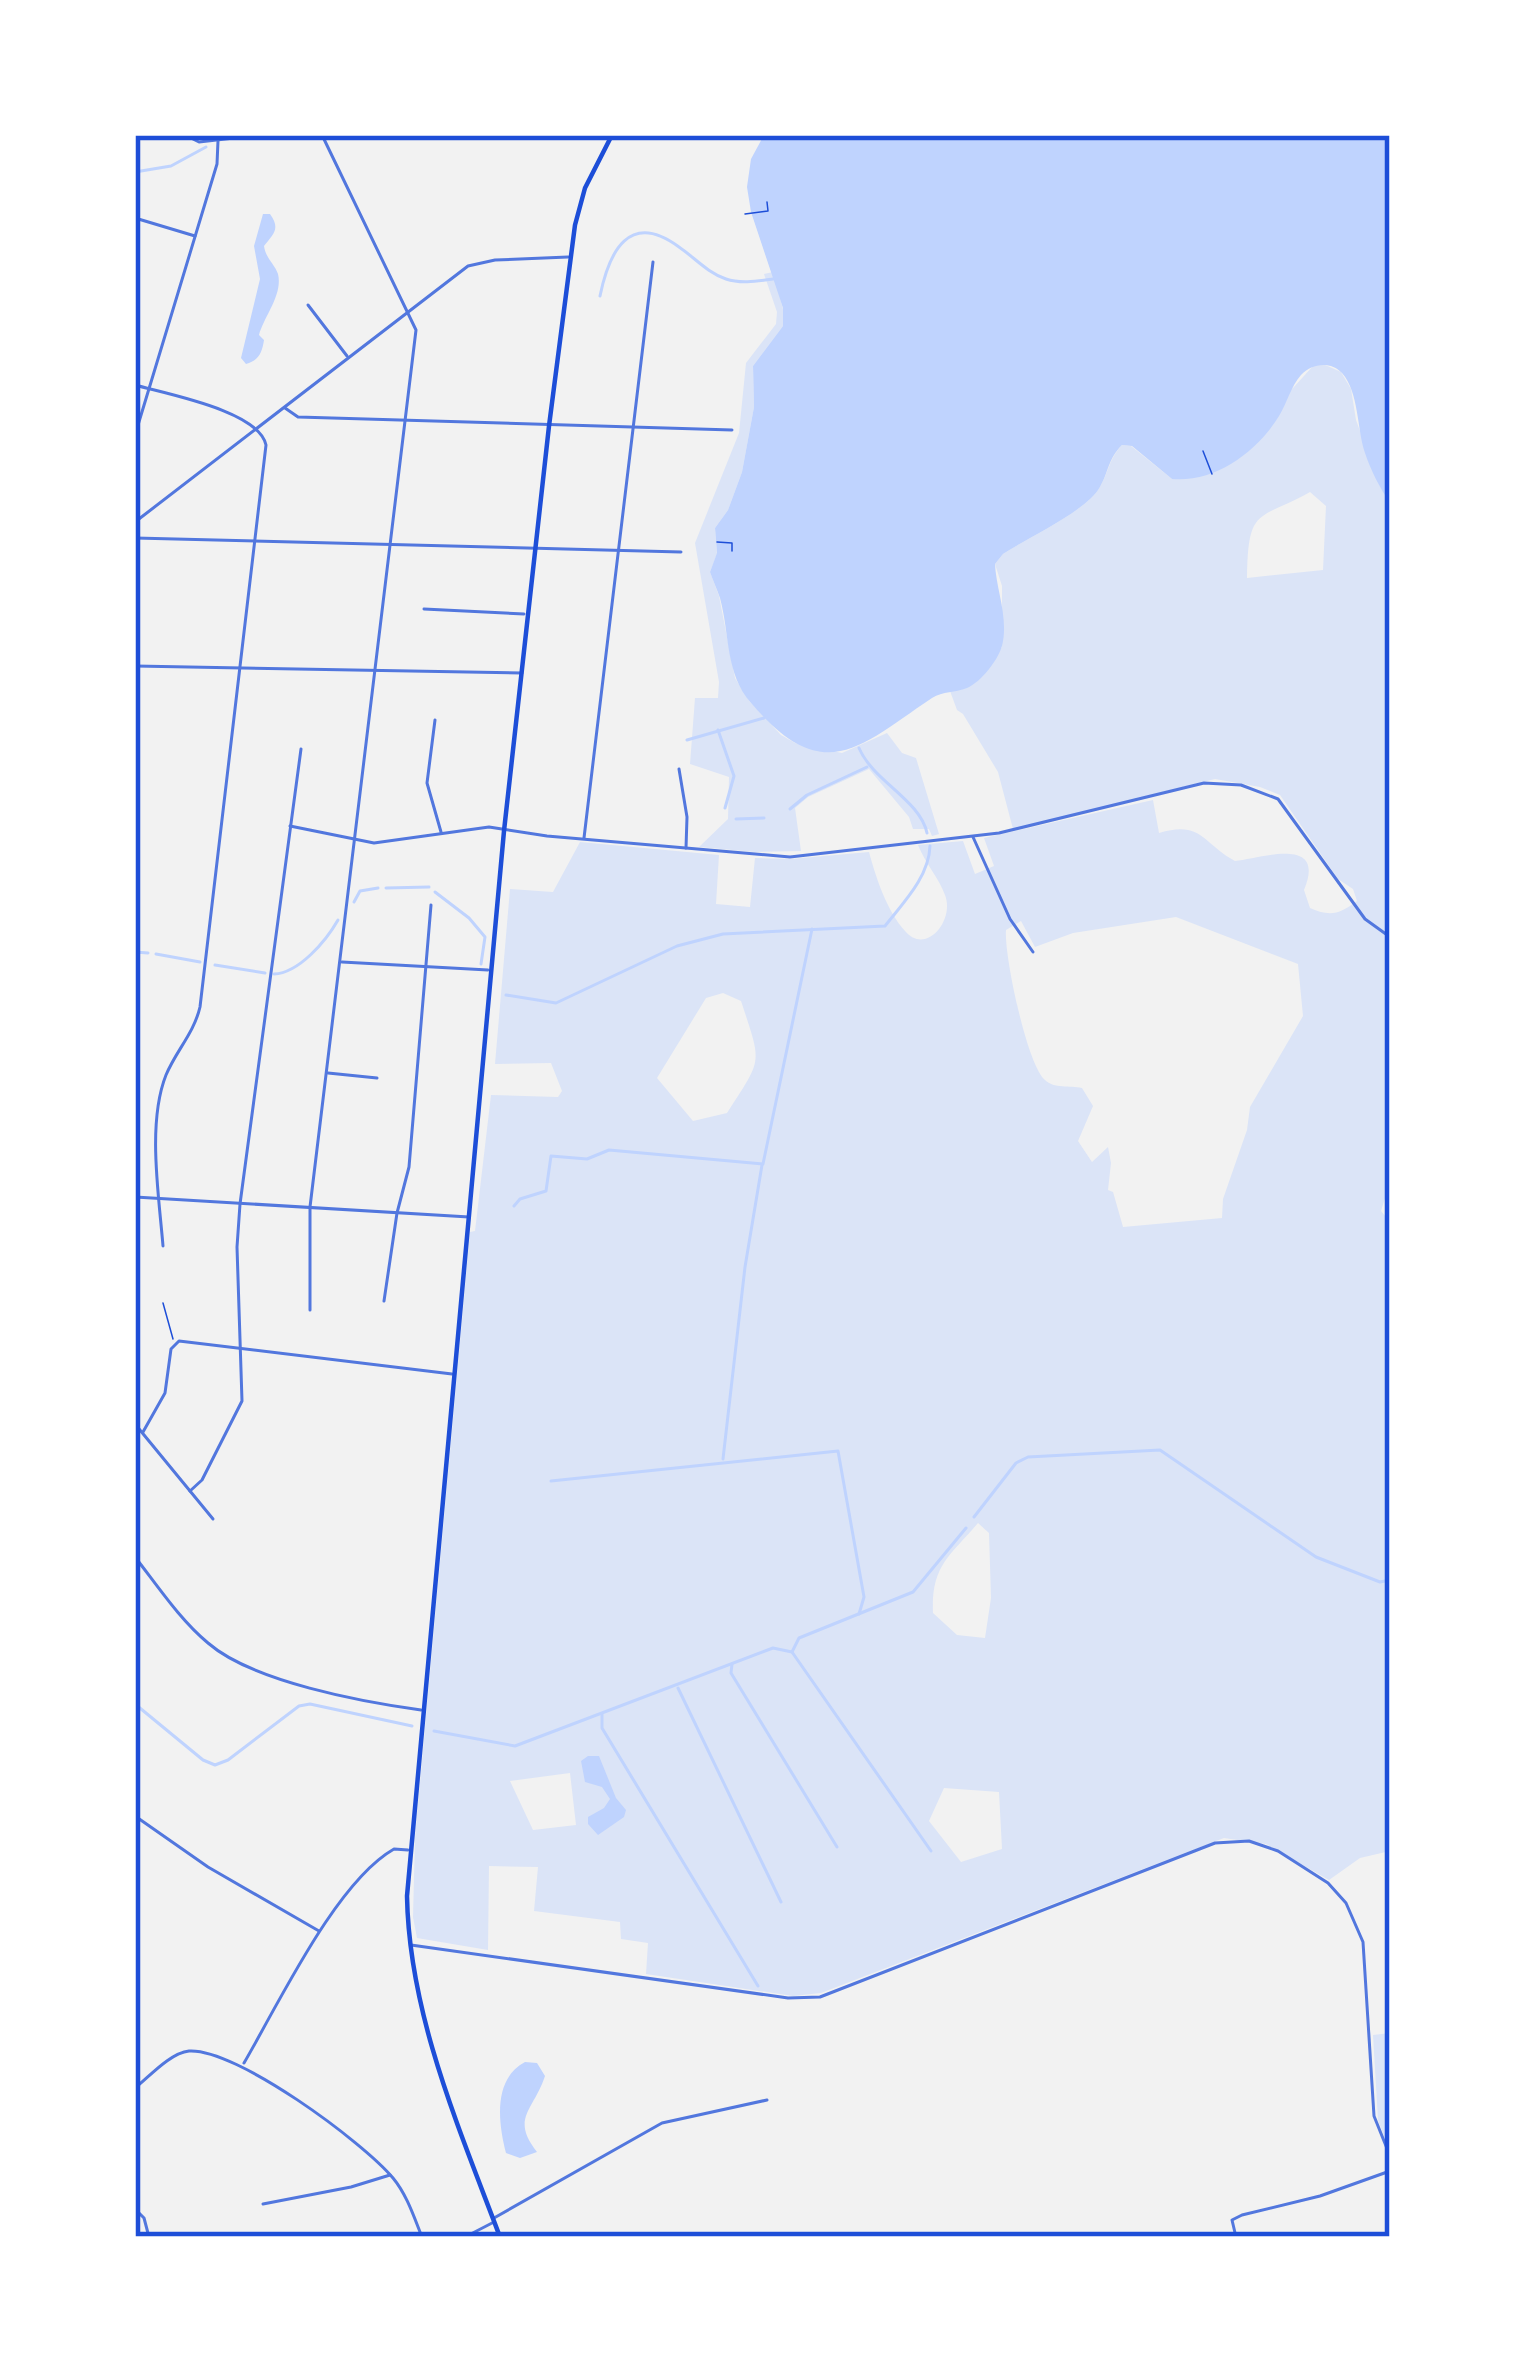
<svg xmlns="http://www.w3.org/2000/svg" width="1525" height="2372" viewBox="0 0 1525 2372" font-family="'Public Sans',sans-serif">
<rect width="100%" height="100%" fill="#f2f2f2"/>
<!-- green -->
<g fill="#dbe4f7" fill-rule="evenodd">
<polygon points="773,272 783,309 783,326 753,366 754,407 742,472 728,510 715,528 717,554 710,572 719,596 735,678 750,702 781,735 795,743 842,753 887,733 902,753 916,758 939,834 932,836 929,829 913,829 909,817 869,769 808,797 795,808 801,851 755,852 699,847 728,819 729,777 690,764 695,698 718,698 719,682 695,543 739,433 746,363 776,324 777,312 764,274"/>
<path d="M 1323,364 L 1341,372 L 1351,389 L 1356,420 L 1380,486 L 1390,503 L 1390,954 L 1386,965 L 1390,1182 L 1381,1211 L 1390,1222 L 1390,1851 L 1360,1858 L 1329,1880 L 1266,1844 L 1224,1838 L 821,1993 L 793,1996 L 646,1974 L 648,1943 L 621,1939 L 620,1922 L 534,1911 L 538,1867 L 489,1866 L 488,1950 L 417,1938 L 413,1917 L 415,1838 L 470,1232 L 475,1231 L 491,1095 L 558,1097 L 562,1091 L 551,1063 L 495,1064 L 510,889 L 553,892 L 580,842 L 719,855 L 716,904 L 750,907 L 755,858 L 791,859 L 869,852 C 876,878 887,911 905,931 C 926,956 955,920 945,895 C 939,878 925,863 918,845 L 963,841 L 975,874 L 994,866 L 984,838 L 1153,800 L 1159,833 C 1202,820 1203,844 1235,861 C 1261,858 1327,835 1304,890 L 1310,908 C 1330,917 1340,914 1357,901 L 1353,889 L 1338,879 L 1280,795 L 1260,787 L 1215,779 L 1013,829 L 998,772 L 963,714 L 957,710 L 950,691 L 961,690 L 987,670 L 1002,647 L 1002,586 L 995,564 L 1003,554 C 1027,538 1087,511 1100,487 C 1109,471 1109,459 1122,445 L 1131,446 L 1172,479 L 1293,388 L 1313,366 ZM 1310,492 L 1326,506 L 1323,570 L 1247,578 C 1248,506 1258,521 1310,492 ZM 1176,917 L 1298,964 L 1303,1016 L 1250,1107 L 1247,1130 L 1223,1199 L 1222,1218 L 1123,1227 L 1113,1192 L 1108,1190 L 1111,1163 L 1108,1147 L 1092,1162 L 1078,1141 L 1093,1106 L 1082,1088 C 1070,1085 1054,1089 1045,1080 C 1027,1065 1004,955 1006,930 L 1021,921 L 1035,947 L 1073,933 ZM 723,993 L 741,1001 C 762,1065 763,1057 727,1113 L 693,1121 L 657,1078 L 706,998 ZM 978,1523 L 989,1533 L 991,1598 L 985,1638 L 957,1635 L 933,1613 C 931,1566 949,1557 978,1523 ZM 570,1773 L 576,1825 L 533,1830 L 510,1781 ZM 944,1788 L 999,1792 L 1002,1849 L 961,1862 L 929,1821 Z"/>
<polygon points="1390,2033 1390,2152 1378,2120 1373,2035"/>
</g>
<!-- water -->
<g fill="#bfd3fe">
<path d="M 764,135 L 1390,135 L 1390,503 C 1380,488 1371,471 1365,453 C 1357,430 1359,392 1342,373 C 1331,361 1312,363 1301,375 C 1291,386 1287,403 1279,416 C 1258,451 1215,483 1172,479 L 1132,446 L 1122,445 C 1108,459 1109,471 1100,487 C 1087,511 1027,538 1003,554 L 995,564 C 996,589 1009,618 1002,646 C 998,660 981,682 967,688 C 955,693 943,691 932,698 C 860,746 824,789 751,703 C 725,673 730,635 720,598 C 717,589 713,581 710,572 L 717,553 L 715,528 L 728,510 L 742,472 L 754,407 L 753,366 L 783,326 L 783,308 L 751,212 L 747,187 L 751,159 Z"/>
<path d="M 263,214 L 270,214 C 281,229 273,234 264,246 C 266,259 274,263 278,274 C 283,295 264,316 259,335 L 264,340 C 262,353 259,360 246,364 L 241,358 L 260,279 L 254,246 Z"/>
<polygon points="588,1756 599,1756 616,1798 626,1810 624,1817 598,1835 588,1824 588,1817 604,1808 610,1799 602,1787 585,1782 581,1761"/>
<path d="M 525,2062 L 537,2063 L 545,2076 C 534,2110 510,2118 537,2152 L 520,2158 L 506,2153 C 498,2122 493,2079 525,2062 Z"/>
</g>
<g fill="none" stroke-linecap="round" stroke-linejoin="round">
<!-- stream -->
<g stroke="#bfd3fe" stroke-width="3">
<polyline points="135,172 171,166 206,147"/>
<path d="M 600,296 C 609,252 629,210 679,247 C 695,258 708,273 726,279 C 741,284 758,281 773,279"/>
<polyline points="718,730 734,776 725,808"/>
<polyline points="687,740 764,718"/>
<path d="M 859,748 C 873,781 920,800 927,833"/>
<polyline points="790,809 807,795 867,767"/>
<polyline points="736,819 764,818"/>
<polyline points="386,888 429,887"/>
<polyline points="435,892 469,918 485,937 481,964"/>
<polyline points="354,902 360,891 378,888"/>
<polyline points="135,952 148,953"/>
<polyline points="156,954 200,962"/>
<polyline points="215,965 265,973"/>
<path d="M 274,974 C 299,973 326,941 338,920"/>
<path d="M 506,995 L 556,1003 L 677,946 L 723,934 L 885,926 C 903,903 929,877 930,846"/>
<polyline points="514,1206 520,1199 546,1191 551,1156 587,1159 609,1150 763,1164 812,929"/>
<polyline points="723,1459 745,1267 762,1165"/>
<polyline points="551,1481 838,1451 864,1597 859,1614"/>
<polyline points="974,1517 1016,1463 1028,1457 1160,1450 1316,1557 1380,1582 1390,1580"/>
<polyline points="792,1652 931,1851"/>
<polyline points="732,1664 731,1673 837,1847"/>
<polyline points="678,1688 781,1902"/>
<polyline points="135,1704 203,1760 215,1765 228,1760 299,1706 310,1704 412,1726"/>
<polyline points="602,1714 602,1728 758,1986"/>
<polyline points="434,1731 515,1746 773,1648 792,1652 799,1638 913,1592 966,1528"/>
</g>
<!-- path -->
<g stroke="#1d4ed8" stroke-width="1.5">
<polyline points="745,214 768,211 767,202"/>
<polyline points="1203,451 1212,474"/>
<polyline points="717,542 732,543 732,551"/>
<polyline points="163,1303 173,1339"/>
</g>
<!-- minor -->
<g stroke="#5277de" stroke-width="3">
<polyline points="185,135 199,142 261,135"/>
<polyline points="135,218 195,236"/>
<polyline points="308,305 347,356"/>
<path d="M 135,385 C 167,394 259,411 266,445 L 200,1007 C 194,1033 176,1051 166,1075 C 147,1123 159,1196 163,1246"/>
<polyline points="285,408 298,417 732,430"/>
<polyline points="135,435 217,164 218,141"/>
<polyline points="135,522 468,266 495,260 568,257"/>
<polyline points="135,538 681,552"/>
<polyline points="424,609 524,614"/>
<polyline points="135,666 522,673"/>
<polyline points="435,720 427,783 441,832"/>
<polyline points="679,769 687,817 686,848"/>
<polyline points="290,826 374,843 489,827 547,836 790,857 999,833 1204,783 1241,785 1278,799 1365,919 1390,937"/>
<polyline points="973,837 1010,919 1033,952"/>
<polyline points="584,838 653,262"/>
<polyline points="342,962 488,970"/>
<polyline points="328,1073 377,1078"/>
<polyline points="135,1197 469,1217"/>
<polyline points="384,1301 397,1213 409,1167 431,905"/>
<polyline points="310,1310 310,1207 416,330 322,135"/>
<polyline points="135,1424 213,1519"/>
<polyline points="143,1432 165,1393 171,1349 179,1341 452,1374"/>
<polyline points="190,1491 202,1480 242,1401 237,1247 240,1204 301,749"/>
<path d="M 135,1557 C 157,1585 180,1620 208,1643 C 253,1682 363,1702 421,1710"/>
<polyline points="135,1816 208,1867 319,1931"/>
<polyline points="411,1945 788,1998 820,1997 1215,1843 1249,1841 1278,1851 1328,1883 1346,1903 1363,1942 1374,2116 1390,2156"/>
<path d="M 244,2063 C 279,2003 336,1882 394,1849 L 408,1850"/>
<path d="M 135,2088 C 149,2077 170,2053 189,2051 C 236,2048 363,2142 393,2178 C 407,2195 414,2217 422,2237"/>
<polyline points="263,2204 351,2187 390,2175"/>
<polyline points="135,2209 144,2218 149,2237"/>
<polyline points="494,2218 662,2123 767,2100"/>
<polyline points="465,2237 494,2222"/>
<polyline points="1236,2237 1232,2220 1242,2215 1320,2196 1390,2171"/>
</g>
<!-- secondary -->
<path stroke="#1d4ed8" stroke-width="4.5" d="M 500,2237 C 459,2128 409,2014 407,1896 L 504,831 L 549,426 L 575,225 L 585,188 L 612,135"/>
</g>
<!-- border -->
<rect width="1525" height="2372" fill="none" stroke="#ffffff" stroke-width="276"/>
<rect x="138" y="138" width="1249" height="2096" fill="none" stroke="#1d4ed8" stroke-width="4.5"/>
</svg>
